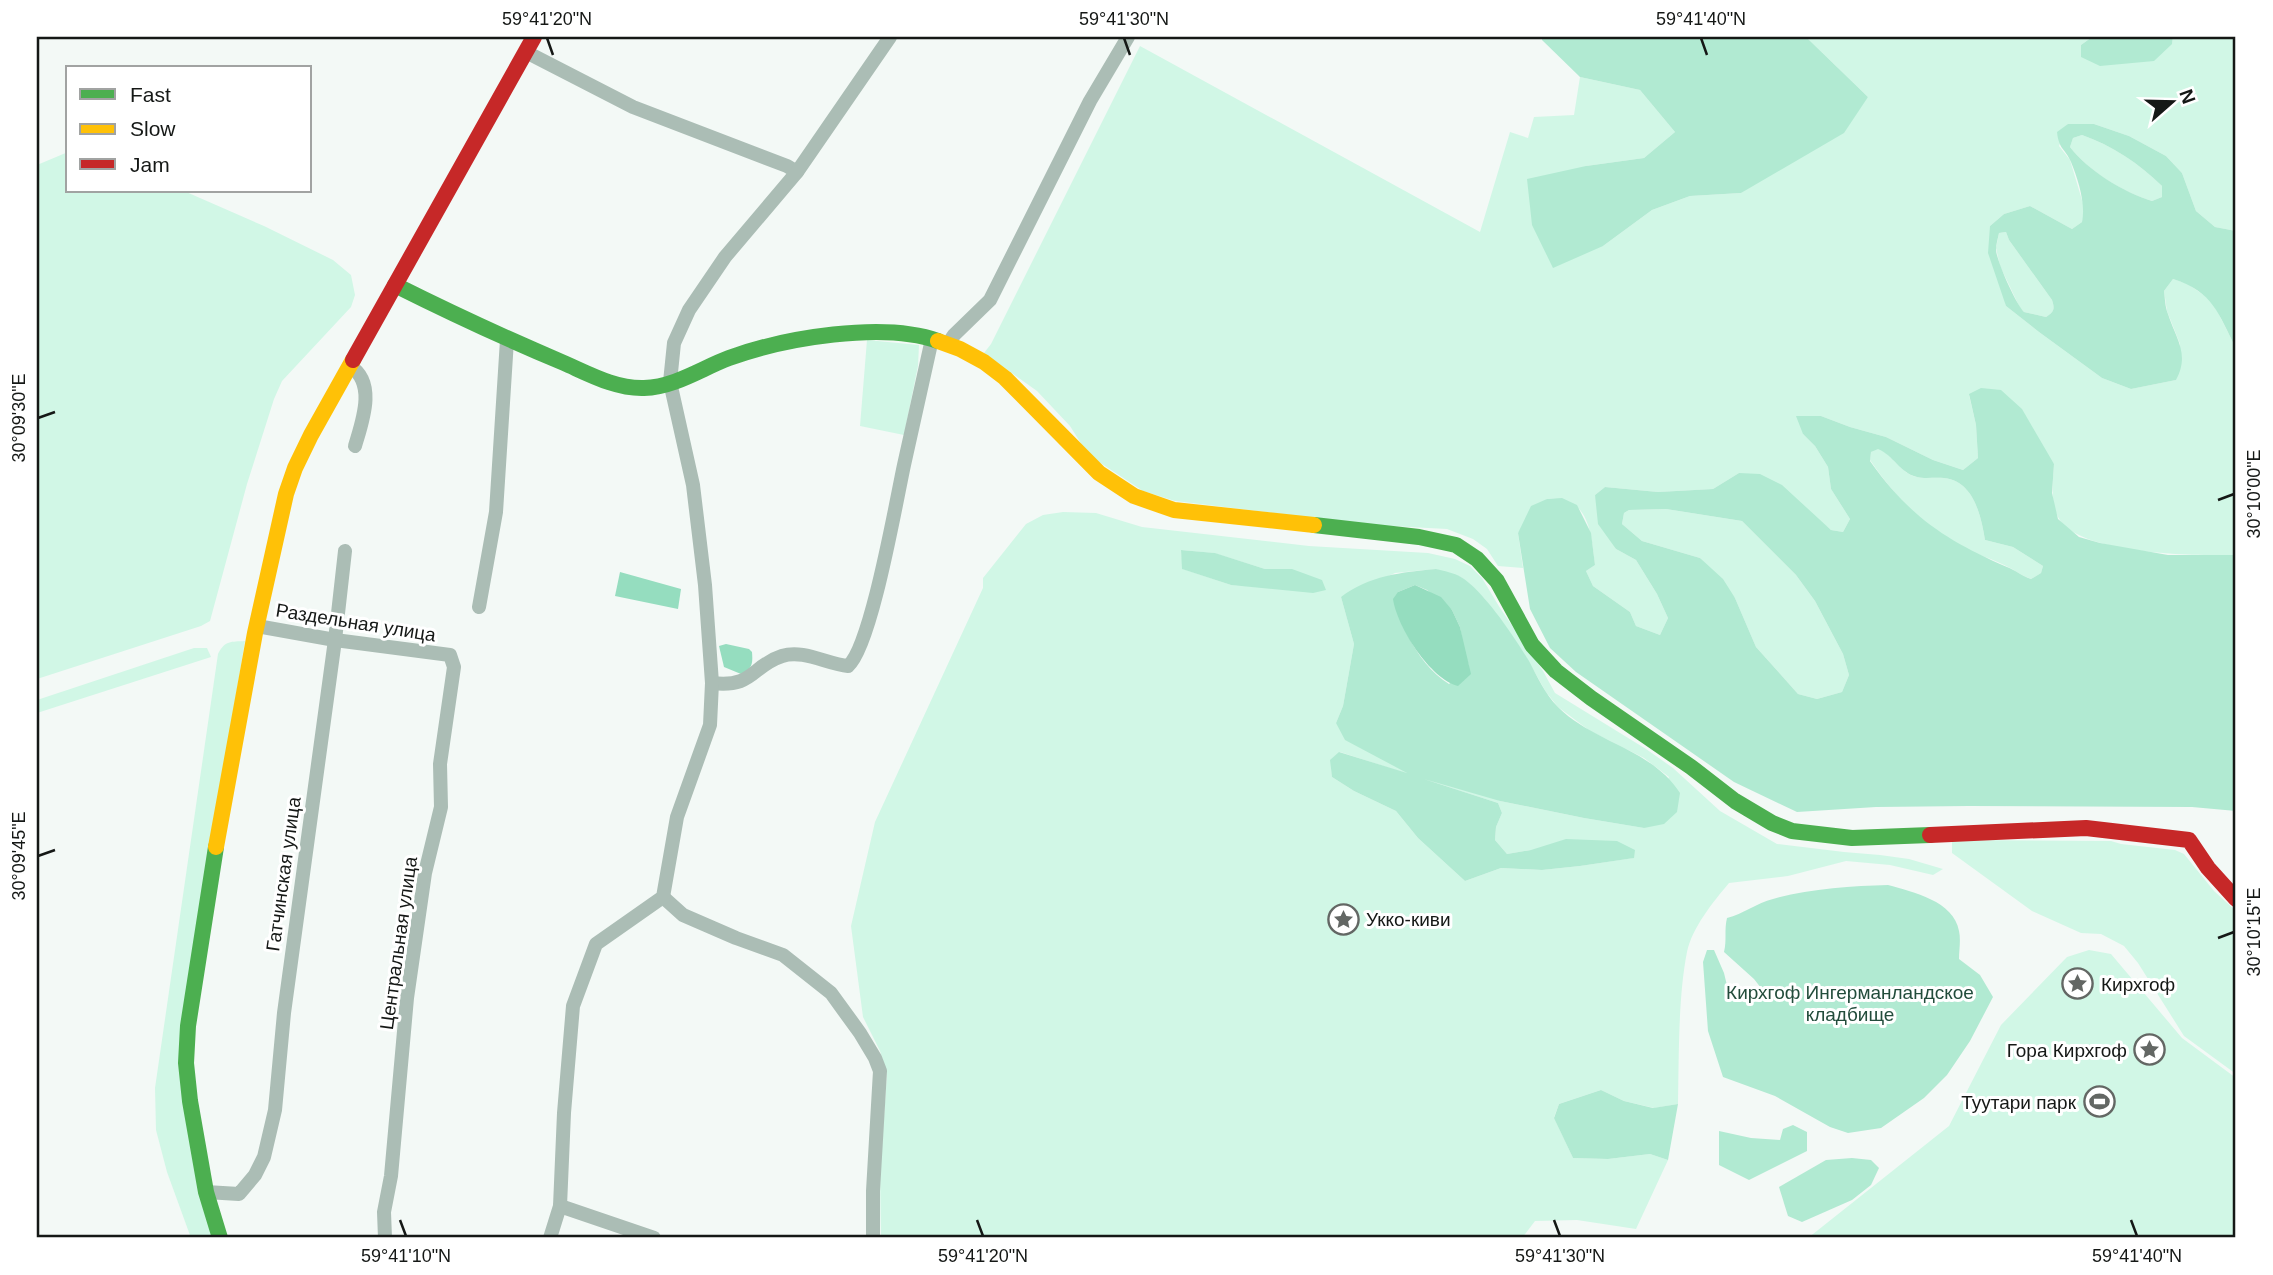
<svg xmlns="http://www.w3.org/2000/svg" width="2273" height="1275" viewBox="0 0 2273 1275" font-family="Arial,sans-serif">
<rect width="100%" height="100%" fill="#f3f9f6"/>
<!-- green -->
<g fill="#d1f7e6" fill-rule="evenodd">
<path d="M 1806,37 L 2092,37 L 2081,45 L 2172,44 L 2173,37 L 2236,37 L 2236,231 L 2215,227 L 2196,211 L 2182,173 L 2166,156 L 2129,136 L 2094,124 L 2068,124 L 2059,146 L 2070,160 L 2085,210 L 2082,222 L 2072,229 L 2030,206 L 2004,214 L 1990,226 L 2006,306 L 2039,332 L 2102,378 L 2131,389 L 2176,380 L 2180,344 L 2167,311 L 2164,291 L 2173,279 L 2188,284 L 2212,301 L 2236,348 L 2236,555 C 2198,556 2077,555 2058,517 C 2050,502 2053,481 2054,464 L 1969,395 L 1976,425 L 1978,458 L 1963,470 L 1933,460 L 1886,437 L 1850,427 L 1821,416 L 1803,434 L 1815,446 L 1828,467 L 1831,489 L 1850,519 L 1843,532 L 1831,530 L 1813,515 L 1739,473 L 1713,489 L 1658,492 L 1605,487 L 1595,495 L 1616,549 L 1636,560 L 1657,594 L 1668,618 L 1660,635 L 1636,626 L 1630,612 L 1593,586 L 1586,571 L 1595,565 C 1591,532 1589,495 1547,499 L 1518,533 L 1523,568 L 1498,566 L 1487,549 L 1473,539 L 1447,529 L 1372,525 L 1175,501 L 1143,491 L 1096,460 L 1082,445 L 1070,426 L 1037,391 L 984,353 L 991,344 L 1140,46 L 1480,232 L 1510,132 L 1528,138 L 1534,117 L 1574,115 L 1580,77 L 1640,90 L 1675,132 L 1644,158 L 1586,166 L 1603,246 L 1652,210 L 1690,196 L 1741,193 L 1868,97 Z"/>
<path d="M 2082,135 C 2111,145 2140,164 2162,186 L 2162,197 L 2152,201 C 2124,193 2087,170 2070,147 L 2073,138 Z"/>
<polygon points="68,152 68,191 184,191 264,226 333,260 351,275 355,295 351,307 282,381 274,399 247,484 210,621 201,626 37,679 37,165"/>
<path d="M 2006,232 L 2009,240 L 2052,300 C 2055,309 2054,312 2046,317 L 2024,312 L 2020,308 L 2000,266 L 1996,248 L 1999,233 Z"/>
<polygon points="867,340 919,345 918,366 904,435 860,426"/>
<path d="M 1878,448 C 1893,455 1901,474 1917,477 C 1925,479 1935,477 1944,478 C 1974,481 1981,516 1985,540 L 2013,547 L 2043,566 L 2041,573 L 2031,579 C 2024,576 2018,573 2012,569 C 1994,559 1974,554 1956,544 C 1920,523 1893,494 1870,460 L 1871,452 Z"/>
<polygon points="1666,509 1742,521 1796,575 1815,601 1843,654 1849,675 1842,692 1817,699 1798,694 1756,647 1735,598 1700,558 1642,541 1622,524 1624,513 1629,510"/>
<path d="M 1063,512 L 1096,513 L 1142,527 L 1309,546 L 1428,553 L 1455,559 L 1470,566 L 1482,578 L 1500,608 L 1543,671 L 1555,693 L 1646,749 L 1673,768 L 1720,811 L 1777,844 L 1844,852 L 1880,855 L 1909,859 L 1943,869 L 1933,875 L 1890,865 L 1846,861 L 1788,876 L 1729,883 C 1713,902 1692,928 1687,952 C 1678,997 1679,1057 1678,1104 L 1654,1108 L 1624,1101 L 1601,1090 L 1559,1104 L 1554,1117 L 1573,1158 L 1608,1159 L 1650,1154 L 1668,1160 L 1636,1229 L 1577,1220 L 1535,1221 L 1522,1238 L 881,1238 L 880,1174 L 887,1074 L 880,1051 L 863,1017 L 851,926 L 875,822 L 983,588 L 983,578 L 1026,524 L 1043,515 ZM 1181,550 L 1214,553 L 1265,569 L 1292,569 L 1271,587 L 1231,585 L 1183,569 ZM 1435,569 L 1461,577 L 1484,598 L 1526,657 L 1546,692 L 1558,707 L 1590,731 L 1644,758 L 1669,777 L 1644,828 L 1584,818 L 1500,801 L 1336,723 L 1343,706 L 1354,644 L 1341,597 L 1395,573 ZM 1340,752 L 1498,803 L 1502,813 L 1496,827 L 1495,840 L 1507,854 L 1531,850 L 1633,858 L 1580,866 L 1542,870 L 1501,868 L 1465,881 L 1418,838 L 1396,811 L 1354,791 L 1332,777 L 1331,760 Z"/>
<path d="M 245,641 L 181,1026 L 212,1238 L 191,1238 L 167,1172 L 156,1130 L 155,1088 L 218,654 C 225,640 231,642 245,641 Z"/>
<polygon points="194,648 207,648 211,657 37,713 37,700"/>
<polygon points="1952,840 2111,841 2121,844 2175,850 2184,854 2214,891 2236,911 2236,1074 2184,1036 2138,963 2124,946 2101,934 2081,933 2032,911 1952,853"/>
<polygon points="2089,950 2111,954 2182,1038 2236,1078 2236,1238 1808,1238 1949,1126 2001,1025 2067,957"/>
</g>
<!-- forest -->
<g fill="#b1ead2" fill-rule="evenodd">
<polygon points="1542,37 1806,37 1868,97 1844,133 1741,193 1690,196 1652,210 1603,246 1553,268 1532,225 1527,179 1586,166 1644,158 1675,132 1640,90 1580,77 1542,40"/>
<polygon points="2092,37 2173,37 2172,44 2154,61 2100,66 2081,57 2081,45"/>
<path d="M 2068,124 L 2094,124 L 2129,136 L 2166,156 L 2182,173 L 2196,211 L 2215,227 L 2236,231 L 2236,348 C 2218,314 2214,292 2173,279 L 2164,291 C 2165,298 2165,307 2168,314 C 2176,339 2190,354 2176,380 L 2131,389 L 2102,378 L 2039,332 L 2006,306 L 1988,253 L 1990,226 L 2004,214 L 2030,206 L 2072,229 L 2082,222 C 2086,204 2078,179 2071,162 C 2065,148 2059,150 2057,132 ZM 2082,135 C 2111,145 2140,164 2162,186 L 2162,197 L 2152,201 C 2125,193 2087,170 2070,147 L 2073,138 ZM 2006,232 L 2009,240 L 2052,300 C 2055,309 2054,312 2046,317 L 2024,312 C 2016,304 1997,262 1996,250 C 1996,244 1998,238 1999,233 Z"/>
<path d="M 1981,388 L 2001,390 L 2022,409 L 2054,464 L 2052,493 L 2058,519 L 2079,537 L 2100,543 L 2168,555 L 2236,555 L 2236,811 L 2192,807 L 1969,806 L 1876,807 L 1797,812 L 1734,782 L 1576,672 L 1550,648 L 1530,609 L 1518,533 L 1531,506 L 1547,499 L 1562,498 L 1577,505 L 1591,533 L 1595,565 L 1586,571 L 1593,586 L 1630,612 L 1636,626 L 1660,635 L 1668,618 L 1657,594 L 1636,560 L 1616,549 L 1598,524 L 1595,495 L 1605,487 L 1658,492 L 1713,489 L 1739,473 L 1760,474 L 1782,485 L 1831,530 L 1843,532 L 1850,519 L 1831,489 L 1828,467 L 1815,446 L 1803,434 L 1796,416 L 1821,416 L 1850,427 L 1886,437 L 1933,460 L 1963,470 L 1978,458 L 1976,425 L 1969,394 ZM 1878,449 C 1893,455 1900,473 1917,477 C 1925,479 1935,477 1944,478 C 1974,481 1981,516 1985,540 L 2013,547 L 2043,566 L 2041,573 L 2031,579 C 2022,576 2015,570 2007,567 C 1945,540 1909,516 1870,461 L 1871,452 ZM 1666,509 L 1742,521 L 1796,575 L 1815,601 L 1843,654 L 1849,675 L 1842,692 L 1817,699 L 1798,694 L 1756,647 L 1735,598 L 1723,579 L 1700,558 L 1642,541 L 1622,524 L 1624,513 L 1629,510 Z"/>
<polygon points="1181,550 1215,553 1265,569 1292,569 1322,580 1326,590 1313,593 1231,585 1182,569"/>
<path d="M 1436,569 C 1444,571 1454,573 1461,577 C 1484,591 1515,638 1529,661 C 1537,676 1545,694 1558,707 C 1594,743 1651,748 1680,793 L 1677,812 L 1664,824 L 1644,828 L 1584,818 L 1500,801 L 1424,779 L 1498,803 L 1502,813 L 1496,827 L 1495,840 L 1507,854 L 1531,850 L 1566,839 L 1617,841 L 1635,850 L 1634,858 L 1580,866 L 1542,870 L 1501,868 L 1465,881 L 1418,838 L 1396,811 L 1354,791 L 1332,777 L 1330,760 L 1339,752 L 1407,773 L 1345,740 L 1336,723 L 1343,706 L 1354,644 L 1341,597 C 1368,576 1402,572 1436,569 ZM 1415,585 L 1427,590 L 1452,610 L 1460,627 L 1464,651 L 1469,666 L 1449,684 C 1431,673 1418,655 1408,636 C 1402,624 1401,606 1398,592 Z"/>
<path d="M 1888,885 C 1913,892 1954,901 1959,931 C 1961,940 1959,950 1959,959 L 1980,975 L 1993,997 L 1970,1041 L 1947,1075 L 1924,1098 L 1881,1128 L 1848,1133 L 1830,1127 L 1775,1096 L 1723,1077 L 1708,1031 L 1703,962 L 1707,950 L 1714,950 L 1724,973 L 1730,998 L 1751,1004 L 1760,996 L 1761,988 L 1754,979 L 1724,952 C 1727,940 1724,930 1727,918 C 1743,914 1757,903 1773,899 C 1807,889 1852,886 1888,885 Z"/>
<polygon points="1601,1090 1624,1101 1653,1108 1678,1104 1668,1160 1650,1154 1608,1159 1573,1158 1554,1118 1559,1104"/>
<polygon points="1793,1125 1807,1132 1807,1151 1749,1180 1719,1165 1719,1131 1751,1138 1780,1140 1783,1129"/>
<polygon points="1852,1158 1871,1160 1879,1168 1871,1185 1852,1200 1802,1222 1788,1216 1779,1187 1826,1160"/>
</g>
<!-- water -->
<g fill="#95ddbf">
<polygon points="620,572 681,589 678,609 615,596"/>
<path d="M 1415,585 L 1441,597 L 1452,610 L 1460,627 L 1471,674 L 1458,686 C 1430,679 1397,627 1393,599 L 1398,592 Z"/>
<path d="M 726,644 L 749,649 L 752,652 C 753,664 752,669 741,674 L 724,667 L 719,646 Z"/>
</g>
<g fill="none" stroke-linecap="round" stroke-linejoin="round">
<!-- street -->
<g stroke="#abbdb5" stroke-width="14">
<polyline points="526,52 633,107 787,166 797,172"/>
<polyline points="948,344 954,335 990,300 1090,101 1128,37"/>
<path d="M 350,366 C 377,383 362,422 355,446"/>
<polyline points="479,607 496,512 507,340"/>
<polyline points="257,626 335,640 450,655 454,667 440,764 441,807 425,873 407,998 391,1176 384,1212 385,1238"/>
<path d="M 712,683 C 754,688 751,666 782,656 C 803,649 827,664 848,666 C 871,647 896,502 904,465 C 913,423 923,381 932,339"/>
<polyline points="663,897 683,915 736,938 783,955 831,993 860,1033 875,1058 880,1071 873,1191 873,1238"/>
<polyline points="206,1192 239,1194 255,1175 264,1157 275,1110 284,1013 335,640 345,551"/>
<polyline points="560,1206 654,1238"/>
<polyline points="550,1238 560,1206 564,1113 573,1006 596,944 663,897 677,817 710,725 712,683 705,585 693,485 670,382 674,343 689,310 725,257 797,172 890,37"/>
</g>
<!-- fast -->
<g stroke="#4caf50" stroke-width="16">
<path d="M 395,285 C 451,313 507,339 564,363 C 589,374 616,389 644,388 C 675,387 702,368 729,358 C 784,338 883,321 938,341"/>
<polyline points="1314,525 1419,537 1456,545 1477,559 1497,581 1532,645 1556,671 1591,698 1691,767 1735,801 1772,823 1792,831 1852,838 1930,835"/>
<polyline points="216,847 188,1026 186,1063 190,1101 206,1192 220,1238"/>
</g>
<!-- slow -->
<g stroke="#ffc107" stroke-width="16">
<polyline points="938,341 960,349 984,362 1005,378 1099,473 1134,496 1174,510 1314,525"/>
<polyline points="216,847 255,633 286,494 295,468 311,435 353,360"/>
</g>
<!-- jam -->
<g stroke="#c62828" stroke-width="16">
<polyline points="353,360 534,37"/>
<polyline points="1930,835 2086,828 2189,840 2208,868 2236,899"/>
</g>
</g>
<!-- ticks -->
<path fill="none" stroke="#151816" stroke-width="2.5" d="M 547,38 L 553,55M 1124,38 L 1130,55M 1701,38 L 1707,55M 38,418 L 55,412M 2218,500 L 2234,494M 38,856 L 55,850M 2218,938 L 2234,932M 400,1220 L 406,1236M 977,1220 L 983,1236M 1554,1220 L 1560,1236M 2131,1220 L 2137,1236"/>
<!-- icons -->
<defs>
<symbol id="sight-ring" viewBox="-11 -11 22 22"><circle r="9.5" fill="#fff" stroke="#636764" stroke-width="1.5"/><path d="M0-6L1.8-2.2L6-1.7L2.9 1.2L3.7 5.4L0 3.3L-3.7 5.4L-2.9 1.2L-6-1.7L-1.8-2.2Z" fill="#636764"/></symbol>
<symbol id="stadium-ring" viewBox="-11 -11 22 22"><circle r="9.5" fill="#fff" stroke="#636764" stroke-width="1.5"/><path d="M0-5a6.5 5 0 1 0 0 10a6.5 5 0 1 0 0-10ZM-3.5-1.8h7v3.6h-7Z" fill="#636764"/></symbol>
</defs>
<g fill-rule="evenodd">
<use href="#sight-ring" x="1326" y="902" width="35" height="35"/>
<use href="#sight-ring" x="2060" y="966" width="35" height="35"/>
<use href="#sight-ring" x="2132" y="1032" width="35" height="35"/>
<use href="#stadium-ring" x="2082" y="1084" width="35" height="35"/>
</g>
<g text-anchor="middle" stroke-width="6" stroke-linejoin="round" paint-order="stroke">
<!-- street labels -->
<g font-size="19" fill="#151816" stroke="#fff">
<text transform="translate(356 622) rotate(9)" y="7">Раздельная улица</text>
<text transform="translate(283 874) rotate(-82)" y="7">Гатчинская улица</text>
<text transform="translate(398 943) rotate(-82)" y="7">Центральная улица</text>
</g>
<!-- poi labels -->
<g font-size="19" fill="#151816" stroke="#fff" text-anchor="start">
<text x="1366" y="926">Укко-киви</text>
<text x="2101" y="991">Кирхгоф</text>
<text x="2127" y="1057" text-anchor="end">Гора Кирхгоф</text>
<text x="2076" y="1109" text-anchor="end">Туутари парк</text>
</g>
<!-- park labels -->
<g font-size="19" fill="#224c3b" stroke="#fff">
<text x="1850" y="999">Кирхгоф Ингерманландское<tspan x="1850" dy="22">кладбище</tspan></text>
</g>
</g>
<!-- border -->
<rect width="2273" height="1275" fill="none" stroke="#ffffff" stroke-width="77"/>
<!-- legend -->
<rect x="66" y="66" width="245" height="126" fill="#ffffff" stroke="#a1a3a2" stroke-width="2"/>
<rect x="80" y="89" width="35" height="10" fill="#4caf50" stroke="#a1a3a2" stroke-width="2"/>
<text x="130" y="102" font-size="21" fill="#151816">Fast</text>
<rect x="80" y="124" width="35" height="10" fill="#ffc107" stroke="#a1a3a2" stroke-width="2"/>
<text x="130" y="136" font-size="21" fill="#151816">Slow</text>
<rect x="80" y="159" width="35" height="10" fill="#c62828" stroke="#a1a3a2" stroke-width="2"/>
<text x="130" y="172" font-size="21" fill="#151816">Jam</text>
<!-- north arrow -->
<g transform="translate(2172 102) rotate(70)" stroke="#ffffff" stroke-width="5" paint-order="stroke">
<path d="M0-5L12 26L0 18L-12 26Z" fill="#151816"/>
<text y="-10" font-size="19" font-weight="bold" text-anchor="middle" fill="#151816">N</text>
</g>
<rect x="38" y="38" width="2196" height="1198" fill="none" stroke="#151816" stroke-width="2.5"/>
<g font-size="18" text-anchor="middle" fill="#151816">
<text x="547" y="25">59°41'20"N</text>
<text x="1124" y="25">59°41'30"N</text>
<text x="1701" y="25">59°41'40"N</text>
<text transform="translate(19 418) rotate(-90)" y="6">30°09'30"E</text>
<text transform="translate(2254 494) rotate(-90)" y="6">30°10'00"E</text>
<text transform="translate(19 856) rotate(-90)" y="6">30°09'45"E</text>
<text transform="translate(2254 932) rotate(-90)" y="6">30°10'15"E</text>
<text x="406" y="1262">59°41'10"N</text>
<text x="983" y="1262">59°41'20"N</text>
<text x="1560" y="1262">59°41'30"N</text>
<text x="2137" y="1262">59°41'40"N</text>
</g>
</svg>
